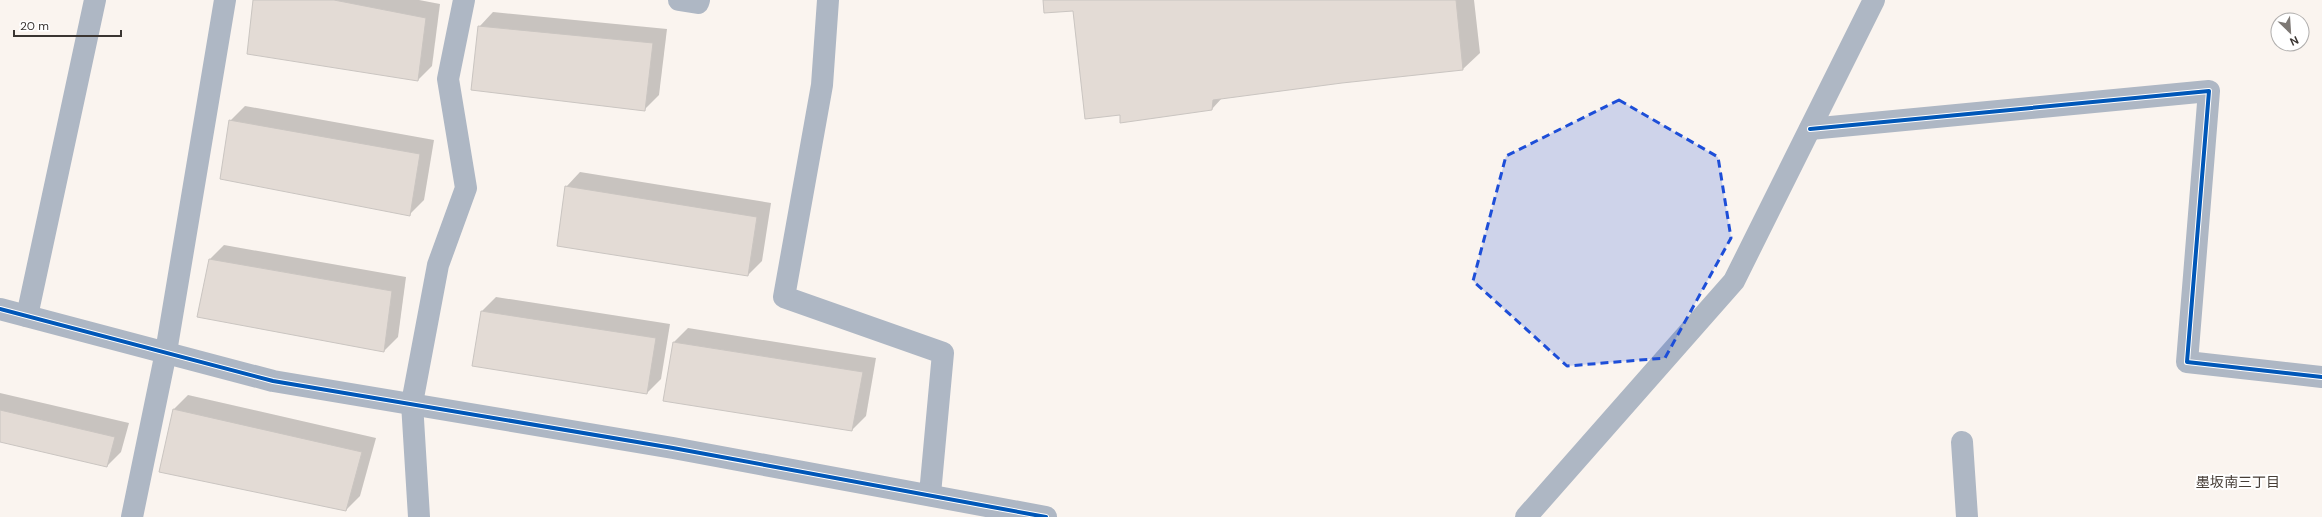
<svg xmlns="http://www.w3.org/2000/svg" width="2322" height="517" viewBox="0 0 2322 517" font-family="'DM Sans','Noto Sans JP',sans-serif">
<rect width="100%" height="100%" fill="#faf4ef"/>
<!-- shadow -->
<g fill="#0003">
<polygon points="254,0 419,0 440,4 432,66 418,80"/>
<polygon points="1044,0 1474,0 1480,53 1463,69 1341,82 1222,98 1212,109 1121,114 1074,10"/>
<polygon points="493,12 667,29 659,95 644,110 479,27"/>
<polygon points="245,106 434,140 424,200 410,214 230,121"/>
<polygon points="580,172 771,203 762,261 748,275 566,187"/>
<polygon points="224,245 406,277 398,337 384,351 210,259"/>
<polygon points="496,297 670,324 661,379 647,393 482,311"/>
<polygon points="688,328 876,358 866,416 852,430 674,342"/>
<polygon points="0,393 129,423 121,452 107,466 0,441"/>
<polygon points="188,395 376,438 360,496 346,510 174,409"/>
</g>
<!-- building -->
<g fill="#e3dbd5" stroke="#cac5c1">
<polygon points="253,0 334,0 426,18 418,81 247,54"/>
<polygon points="1043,0 1456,0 1463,70 1342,83 1213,100 1212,110 1120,123 1120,115 1085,119 1073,11 1044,13"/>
<polygon points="478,26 653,43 645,111 471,90"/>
<polygon points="229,120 420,154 410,216 220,179"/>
<polygon points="565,186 757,217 748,276 557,246"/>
<polygon points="209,259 392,291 384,352 197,317"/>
<polygon points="481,311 656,338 647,394 472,366"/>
<polygon points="673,342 863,372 852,431 663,401"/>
<polygon points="173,409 362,452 346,511 159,472"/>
<polygon points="0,410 115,437 107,467 0,442"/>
</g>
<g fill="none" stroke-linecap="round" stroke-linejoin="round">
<!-- minor -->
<g stroke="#aeb7c4" stroke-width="22">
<polyline points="679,0 698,3 699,0"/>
<polyline points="828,0 822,85 784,297 943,353 930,494"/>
<polyline points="1810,129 2209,91 2187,362 2322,377"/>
<polyline points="0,309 273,381 673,448 1046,517"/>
<polyline points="27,316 95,0"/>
<polyline points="1962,442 1967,517"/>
<polyline points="132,517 166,352 225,0"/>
<polyline points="419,517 412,403 438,265 466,188 448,79 464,0"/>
</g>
<!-- tertiary -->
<polyline stroke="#aeb7c4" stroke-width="22" points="1526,517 1734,281 1874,0"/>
<defs>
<g id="cycleway">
<polyline points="1810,129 2209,91 2187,362 2322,377"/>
<polyline points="0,309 273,381 673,448 1046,517"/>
</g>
</defs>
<!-- cycleway casing -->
<use href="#cycleway" stroke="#fff" stroke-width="6"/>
<!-- cycleway -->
<use href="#cycleway" stroke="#0057b8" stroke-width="4"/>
</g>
<!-- marked area -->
<path fill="#1d4ed8" fill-opacity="0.2" stroke="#1d4ed8" stroke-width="3" stroke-dasharray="8 5" stroke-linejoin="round" d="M 1619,100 L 1718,157 L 1731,238 L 1665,358 L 1567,366 L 1473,281 L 1506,156 Z"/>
<g text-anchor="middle" stroke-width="4" stroke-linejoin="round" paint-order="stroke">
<!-- neighbourhood labels -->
<g font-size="14" fill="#463d36" stroke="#fff">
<text x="2238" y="487">墨坂南三丁目</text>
</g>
</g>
<!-- north arrow -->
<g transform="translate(2290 32) rotate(155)"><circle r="19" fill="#ffffff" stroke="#b0aead"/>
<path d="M0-3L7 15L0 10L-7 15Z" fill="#7d7874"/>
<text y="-6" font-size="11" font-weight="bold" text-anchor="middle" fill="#3a3532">N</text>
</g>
<!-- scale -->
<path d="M14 30v6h107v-6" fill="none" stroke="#3a3532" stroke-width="2"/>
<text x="20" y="30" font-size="12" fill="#3a3532" stroke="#ffffff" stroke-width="3" paint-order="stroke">20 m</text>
</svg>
